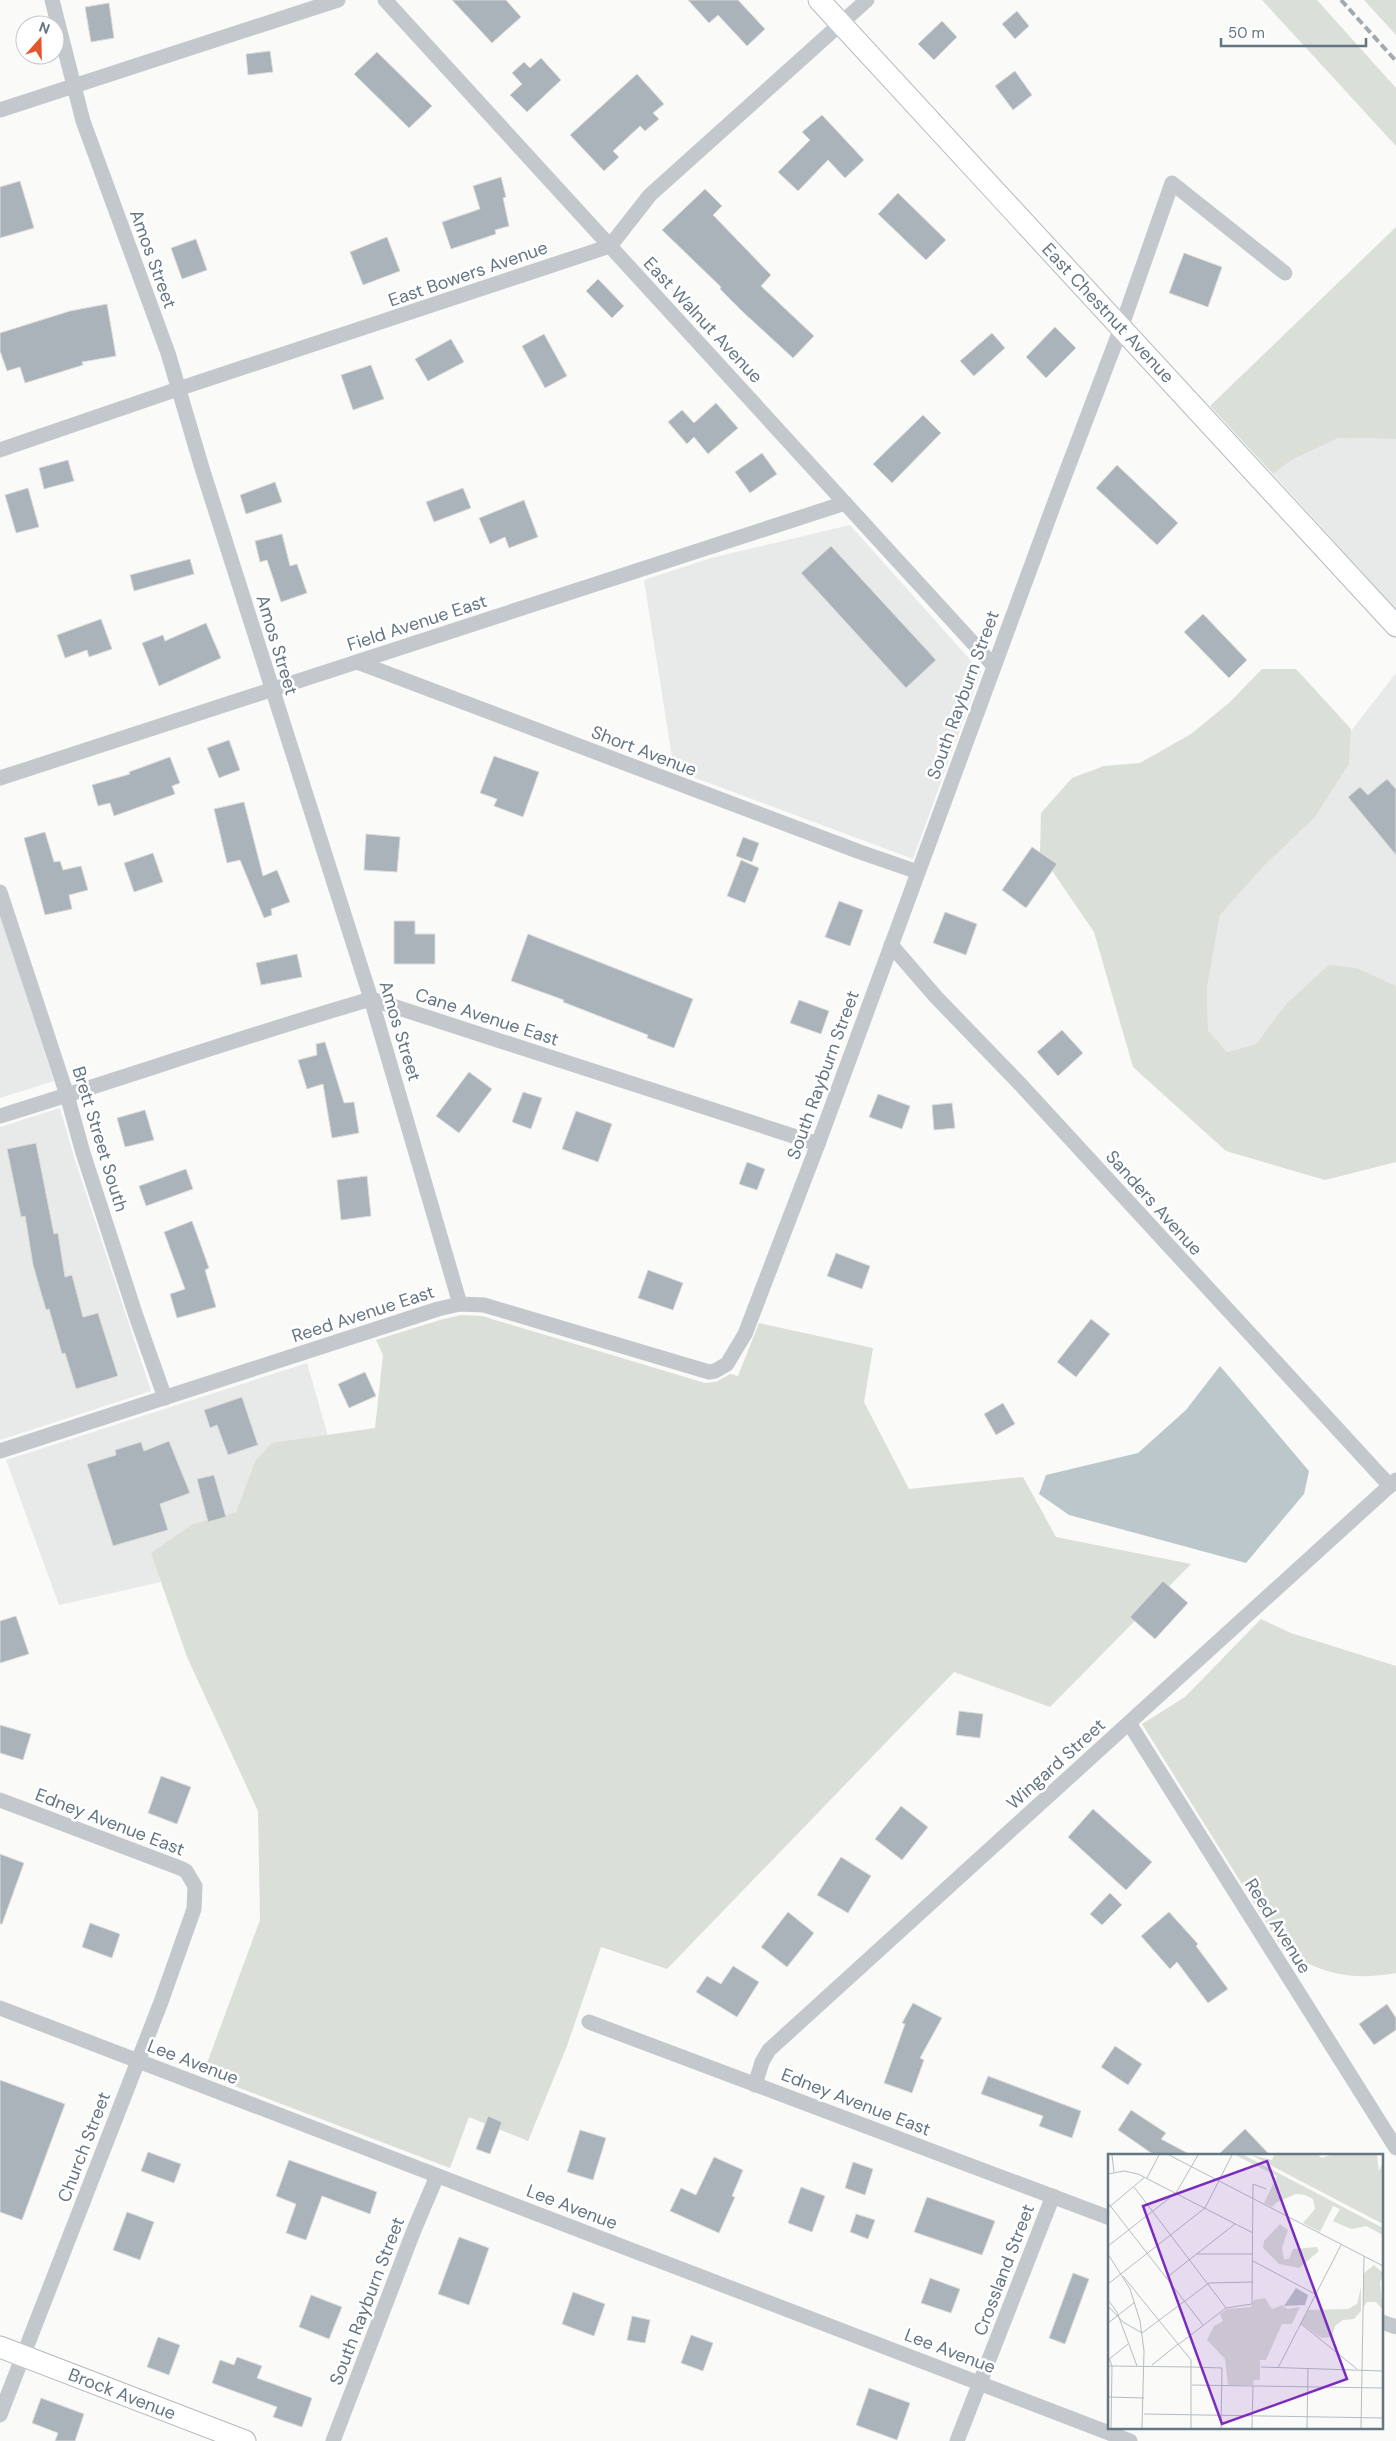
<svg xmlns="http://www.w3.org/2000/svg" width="1396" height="2441" viewBox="0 0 1396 2441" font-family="'DM Sans',sans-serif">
<rect width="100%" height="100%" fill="#fafaf8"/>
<!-- built -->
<g fill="#e8e9e9">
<polygon points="1338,438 1396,439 1396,610 1273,474 1290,461"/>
<polygon points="850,525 981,672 913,859 674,770 644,580 711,558"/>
<polygon points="1396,673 1396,986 1390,984 1286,1004 1256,1044 1227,1052 1208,1030 1207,988 1220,915 1264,866 1315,817 1349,764 1351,731"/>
<polygon points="0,915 54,1081 0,1098"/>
<polygon points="60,1108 74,1157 151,1391 0,1440 0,1127"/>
<polygon points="307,1363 328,1436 310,1439 255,1461 236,1512 193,1524 152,1553 161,1582 59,1605 6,1460"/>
</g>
<!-- green -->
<g fill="#dadfd7">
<polygon points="1262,0 1317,0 1396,88 1396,146"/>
<polygon points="1364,0 1396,0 1396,35"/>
<polygon points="1396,227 1396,439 1338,438 1290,461 1273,474 1210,406"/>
<polygon points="1262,669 1296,669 1351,729 1349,764 1315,817 1264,866 1220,915 1207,988 1208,1030 1227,1052 1256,1044 1286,1004 1329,965 1356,968 1396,986 1396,1162 1325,1180 1226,1151 1133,1067 1094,932 1040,853 1041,813 1072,778 1104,766 1140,763 1191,734 1229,703"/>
<polygon points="461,1315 482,1316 705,1383 716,1382 730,1374 738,1376 759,1323 873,1348 864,1402 909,1489 1023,1477 1056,1537 1191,1564 1050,1707 954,1672 667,1969 601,1947 567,2046 528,2141 469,2117 450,2168 203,2074 260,1920 258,1811 187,1657 151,1553 193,1524 236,1512 255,1461 272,1443 375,1428 383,1355 376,1340 440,1320"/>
<path d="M 1261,1619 L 1291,1633 L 1396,1666 L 1396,1973 C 1350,1981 1323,1974 1283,1950 L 1142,1724 L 1185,1697 Z"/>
</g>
<!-- water -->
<polygon fill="#bbc7cb" points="1220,1366 1309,1471 1304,1494 1246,1563 1069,1515 1039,1494 1046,1475 1138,1453 1186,1410"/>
<!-- building -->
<g fill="#aab3b9" stroke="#dcdcda">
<polygon points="452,0 506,0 521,17 492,43"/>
<polygon points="688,0 738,0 765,29 747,46 718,15 709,23"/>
<polygon points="109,3 114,38 91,42 85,7"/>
<polygon points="1017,11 1029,26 1015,39 1002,24"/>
<polygon points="942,21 957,37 934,60 918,44"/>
<polygon points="270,51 273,72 248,75 246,54"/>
<polygon points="377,52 432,106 409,128 354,74"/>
<polygon points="541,58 561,80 527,112 510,95 522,84 512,73 524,62 530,68"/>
<polygon points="1015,71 1032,95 1013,110 995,86"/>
<polygon points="637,74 664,104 653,113 659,119 645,131 640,126 613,151 619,157 604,171 570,135"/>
<polygon points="822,115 864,160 845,178 828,160 798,191 778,172 810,140 802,132"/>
<polygon points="501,177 506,197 503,198 509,226 495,230 496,234 451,249 442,222 480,209 473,186"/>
<polygon points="20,181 34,228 0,238 0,187"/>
<polygon points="705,189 722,206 713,215 771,275 761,286 814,336 793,358 744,313 720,289 721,287 662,230"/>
<polygon points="898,193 946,240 926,260 878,214"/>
<polygon points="387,237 400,271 363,285 350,252"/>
<polygon points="196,239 207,270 182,279 171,248"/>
<polygon points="1184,253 1222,267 1208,307 1169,293"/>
<polygon points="598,279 624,306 612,318 586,291"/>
<polygon points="107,304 116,356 82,362 83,365 25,383 20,367 7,371 0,351 0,333 70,311"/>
<polygon points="1055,327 1076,348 1046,378 1026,357"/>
<polygon points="992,333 1005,348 974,376 960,361"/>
<polygon points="544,334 567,376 545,388 522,346"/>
<polygon points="451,339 464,362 428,381 415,359"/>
<polygon points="371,365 384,399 353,410 341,375"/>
<polygon points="716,403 738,428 708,454 694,437 687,444 668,422 682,410 694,423"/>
<polygon points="923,415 941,433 892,483 873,464"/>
<polygon points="762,453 777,474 750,493 735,472"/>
<polygon points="68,460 74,481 44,489 39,468"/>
<polygon points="1117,465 1178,523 1157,545 1096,488"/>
<polygon points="275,482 282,502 246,514 240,495"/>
<polygon points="28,488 39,527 16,533 5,495"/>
<polygon points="463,488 471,508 434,522 426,502"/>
<polygon points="524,500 538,537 509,548 505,537 490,544 479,518"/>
<polygon points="282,534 290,566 297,564 307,593 281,602 267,560 260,562 255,541"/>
<polygon points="831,546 936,660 906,688 801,573"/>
<polygon points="190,559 194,574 134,591 130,575"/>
<polygon points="1203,614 1247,660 1229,678 1184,632"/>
<polygon points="101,619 112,649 89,657 87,650 65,658 57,635"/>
<polygon points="206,623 221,658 159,686 142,643 163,635 165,641"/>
<polygon points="229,740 240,770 219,778 207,748"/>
<polygon points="494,756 539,772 523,817 494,806 497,799 480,793"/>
<polygon points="170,757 180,783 172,786 175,794 114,816 110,803 98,806 92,785 130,774 129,772"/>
<polygon points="1387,779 1396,789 1396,855 1348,797 1360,787 1368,795"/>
<polygon points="244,802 263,876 277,870 290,902 271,909 272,915 264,918 240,860 227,863 214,809"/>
<polygon points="45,832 54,862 60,861 63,870 81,866 88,890 69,895 72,909 45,915 24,838"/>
<polygon points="366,834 400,837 397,872 364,870"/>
<polygon points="743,837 759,843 752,862 736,856"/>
<polygon points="1032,847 1057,864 1026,908 1002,890"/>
<polygon points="153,853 163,882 134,892 124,863"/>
<polygon points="741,860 759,868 745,903 727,896"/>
<polygon points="839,901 863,910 850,946 825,937"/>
<polygon points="945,912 977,924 966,955 933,943"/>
<polygon points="394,921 415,921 415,934 435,934 435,964 394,964"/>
<polygon points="528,934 693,999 674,1048 647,1038 648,1035 563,1002 564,1000 511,981"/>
<polygon points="297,954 302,977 261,985 256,963"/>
<polygon points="799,1000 829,1011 821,1034 790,1023"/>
<polygon points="1062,1030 1083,1053 1058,1076 1037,1052"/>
<polygon points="325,1042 344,1103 354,1102 359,1133 332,1138 323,1084 307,1089 298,1060 317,1055 316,1044"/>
<polygon points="469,1072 492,1089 459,1133 436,1116"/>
<polygon points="523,1092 542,1098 531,1129 512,1122"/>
<polygon points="878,1094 910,1106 902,1129 869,1117"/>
<polygon points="952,1103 955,1128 934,1130 932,1105"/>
<polygon points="145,1110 154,1140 125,1147 117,1118"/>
<polygon points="576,1111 612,1124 598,1162 562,1149"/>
<polygon points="36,1143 54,1234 58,1233 65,1277 72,1275 83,1317 98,1313 118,1376 76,1389 65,1353 62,1354 49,1309 46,1310 33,1265 25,1216 21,1217 7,1149"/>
<polygon points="747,1162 765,1169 757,1190 739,1184"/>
<polygon points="186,1169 193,1189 146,1206 139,1186"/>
<polygon points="367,1176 371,1216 341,1220 337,1180"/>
<polygon points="192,1221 209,1268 205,1270 216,1307 177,1318 170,1294 185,1289 164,1232"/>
<polygon points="836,1253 870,1266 862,1289 827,1276"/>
<polygon points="648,1270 683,1283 673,1310 638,1298"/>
<polygon points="1091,1319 1110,1334 1076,1377 1057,1362"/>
<polygon points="365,1372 376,1396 349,1408 338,1384"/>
<polygon points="242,1397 258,1445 228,1455 217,1425 210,1428 204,1410"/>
<polygon points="1003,1403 1015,1424 996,1435 984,1414"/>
<polygon points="169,1441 190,1493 160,1504 168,1530 113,1546 87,1464 116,1455 115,1450 141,1442 144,1451"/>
<polygon points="214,1475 226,1517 208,1522 197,1479"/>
<polygon points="1163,1581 1188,1603 1155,1639 1130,1617"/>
<polygon points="16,1616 29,1654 0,1663 0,1621"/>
<polygon points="959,1711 983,1714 980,1738 956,1735"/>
<polygon points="0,1725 31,1734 23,1760 0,1753"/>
<polygon points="161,1776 191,1787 177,1824 148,1813"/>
<polygon points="901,1806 928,1827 902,1860 875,1839"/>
<polygon points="1093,1809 1152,1862 1126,1890 1068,1837"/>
<polygon points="0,1854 24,1863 2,1924 0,1924"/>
<polygon points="841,1857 871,1876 848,1913 817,1895"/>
<polygon points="1110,1893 1122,1905 1102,1925 1090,1914"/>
<polygon points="788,1912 814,1933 787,1967 761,1947"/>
<polygon points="1169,1912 1198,1944 1196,1946 1228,1989 1208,2003 1177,1962 1170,1969 1141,1936"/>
<polygon points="90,1923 120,1934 112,1958 82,1947"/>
<polygon points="733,1966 759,1982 737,2017 696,1992 707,1976 721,1984"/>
<polygon points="913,2003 942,2018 920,2058 924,2060 912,2093 884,2083 905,2024 902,2023"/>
<polygon points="1387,2004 1396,2018 1396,2030 1374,2045 1359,2024"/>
<polygon points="1115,2046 1142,2064 1128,2085 1101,2067"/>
<polygon points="988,2076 1081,2111 1072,2138 1039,2126 1043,2116 981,2094"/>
<polygon points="0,2080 65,2104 22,2220 0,2212"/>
<polygon points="1131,2110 1166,2133 1161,2139 1191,2155 1154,2155 1118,2130"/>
<polygon points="488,2116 502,2122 490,2154 476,2149"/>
<polygon points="1245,2129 1270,2155 1218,2155"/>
<polygon points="580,2130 606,2138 593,2180 567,2172"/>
<polygon points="148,2152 181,2164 174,2183 141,2171"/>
<polygon points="714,2157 743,2170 732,2196 735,2197 719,2233 670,2211 681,2188 696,2195"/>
<polygon points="289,2160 377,2192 370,2214 322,2196 306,2240 286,2233 296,2204 276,2196"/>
<polygon points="853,2162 873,2169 865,2195 845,2188"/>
<polygon points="801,2187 825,2196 812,2232 788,2223"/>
<polygon points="927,2197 995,2221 982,2255 914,2232"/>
<polygon points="127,2212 154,2222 140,2260 113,2250"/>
<polygon points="856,2214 875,2220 868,2239 850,2232"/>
<polygon points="459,2237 489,2248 469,2305 438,2294"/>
<polygon points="1073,2273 1089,2279 1065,2344 1049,2338"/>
<polygon points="930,2278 960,2289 951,2313 921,2303"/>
<polygon points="573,2292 605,2304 594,2336 562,2324"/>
<polygon points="311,2295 342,2307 329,2339 299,2327"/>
<polygon points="632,2316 650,2320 645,2343 627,2340"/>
<polygon points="691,2335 713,2343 703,2371 681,2363"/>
<polygon points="158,2337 180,2345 169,2375 147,2367"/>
<polygon points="237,2357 262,2366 257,2378 312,2398 302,2427 273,2417 277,2407 212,2383 220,2360 234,2365"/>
<polygon points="869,2388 910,2403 897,2440 856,2425"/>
<polygon points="41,2398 84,2414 75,2441 55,2441 58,2433 32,2423"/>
</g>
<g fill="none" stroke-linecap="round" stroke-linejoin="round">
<defs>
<g id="secondary">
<polyline points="819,0 1396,626"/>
<polyline points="0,2347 245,2441"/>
</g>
</defs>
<!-- secondary casing -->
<use href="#secondary" stroke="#b3babf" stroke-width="23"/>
<!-- street -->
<g stroke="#c3c8cc" stroke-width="15">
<polyline points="52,0 83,121 168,353 202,468 371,999 460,1304"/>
<polyline points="385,0 994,666"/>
<polyline points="0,110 338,0"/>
<polyline points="0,450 178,389 610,246 650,195 867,0"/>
<polyline points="357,662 860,852 918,872"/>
<polyline points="0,778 845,503"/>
<polyline points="0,892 67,1095 83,1153 136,1316 165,1398"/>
<polyline points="891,945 936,997 1021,1085 1390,1486"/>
<path d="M 0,1116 C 124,1078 247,1035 371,999 L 818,1144"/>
<polyline points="0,1451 438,1309 460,1304 484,1305 709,1372 715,1371 727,1364 745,1334 818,1144 1057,496 1121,328 1172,183 1285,273"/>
<polyline points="1129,1723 1396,2148"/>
<polyline points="0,1800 180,1868 186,1871 195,1886 194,1909 161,2002 0,2415"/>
<polyline points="0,2008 1130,2441"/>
<polyline points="589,2022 1110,2218"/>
<polyline points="755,2085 762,2062 769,2050 1396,1480"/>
<polyline points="1382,2322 1396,2327"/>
<polyline points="333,2441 414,2230 437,2176"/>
<polyline points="957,2441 1053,2196"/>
</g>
<!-- secondary -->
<use href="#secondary" stroke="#fff" stroke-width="21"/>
<!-- rail -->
<polyline stroke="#a2aab0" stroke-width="4" stroke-dasharray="8 4" stroke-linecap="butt" points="1341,0 1396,61"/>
</g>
<g text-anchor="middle" stroke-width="5" stroke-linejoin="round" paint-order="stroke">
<!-- street labels -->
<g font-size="18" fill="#657683" stroke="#fff">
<text transform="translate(153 259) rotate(70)" y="6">Amos Street</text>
<text transform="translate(468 274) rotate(-19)" y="6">East Bowers Avenue</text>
<text transform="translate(1108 313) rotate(47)" y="6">East Chestnut Avenue</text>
<text transform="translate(703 320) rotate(47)" y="6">East Walnut Avenue</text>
<text transform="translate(417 623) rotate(-18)" y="6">Field Avenue East</text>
<text transform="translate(277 645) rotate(73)" y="6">Amos Street</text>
<text transform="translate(963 695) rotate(-70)" y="6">South Rayburn Street</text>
<text transform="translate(644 751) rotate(21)" y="6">Short Avenue</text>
<text transform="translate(487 1017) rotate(18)" y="6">Cane Avenue East</text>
<text transform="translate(400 1031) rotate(73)" y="6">Amos Street</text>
<text transform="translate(823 1075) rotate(-70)" y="6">South Rayburn Street</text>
<text transform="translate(100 1139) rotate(73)" y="6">Brett Street South</text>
<text transform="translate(1154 1203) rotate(48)" y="6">Sanders Avenue</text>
<text transform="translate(363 1314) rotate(-18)" y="6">Reed Avenue East</text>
<text transform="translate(1056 1764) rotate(-42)" y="6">Wingard Street</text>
<text transform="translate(110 1822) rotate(21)" y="6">Edney Avenue East</text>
<text transform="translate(1278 1926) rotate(58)" y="6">Reed Avenue</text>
<text transform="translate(193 2062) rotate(21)" y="6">Lee Avenue</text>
<text transform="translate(856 2102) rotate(21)" y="6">Edney Avenue East</text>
<text transform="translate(84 2147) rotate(-69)" y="6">Church Street</text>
<text transform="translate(572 2207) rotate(21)" y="6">Lee Avenue</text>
<text transform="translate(1004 2270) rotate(-69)" y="6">Crossland Street</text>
<text transform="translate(367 2301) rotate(-69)" y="6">South Rayburn Street</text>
<text transform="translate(950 2351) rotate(21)" y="6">Lee Avenue</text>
<text transform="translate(122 2394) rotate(21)" y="6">Brock Avenue</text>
</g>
</g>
<!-- overview -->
<g transform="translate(1108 2154)">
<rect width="275" height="275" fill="#fafaf8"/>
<path d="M 127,1 L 136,1 L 275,74 L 275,81 L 258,72 L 244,75 L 231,70 L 225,67 L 232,55 L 225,52 L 212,78 L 195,69 L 207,55 L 205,45 L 197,41 L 188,40 L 169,48 L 164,53 L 156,49 L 169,22 ZM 143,1 L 164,6 L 166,1 L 210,1 L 214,4 L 222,1 L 269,1 L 271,17 L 275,8 L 275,70 ZM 172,70 L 180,76 L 174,94 L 176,105 L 181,105 L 185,95 L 209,93 L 211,97 L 191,114 L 171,110 L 155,94 L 156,87 ZM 266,111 L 275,119 L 272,129 L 275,156 L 268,148 L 259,148 L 255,154 L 255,120 ZM 253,133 L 253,157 L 246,165 L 235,166 L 227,172 L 224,183 L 213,184 L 193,169 L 200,156 L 240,155 L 249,150 ZM 157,144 L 164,155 L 174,151 L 179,155 L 192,153 L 184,170 L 174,170 L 158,206 L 152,206 L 152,226 L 146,226 L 145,231 L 120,231 L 117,205 L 99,186 L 106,172 L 115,167 L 112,160 L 119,155 L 143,153 L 146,146 Z" fill="#dadfd7"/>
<path d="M 188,134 L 200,141 L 197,151 L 176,152 Z" fill="#bbc7cb"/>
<path fill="none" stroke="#b5bdc2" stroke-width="1" d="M 4,1 L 6,18M 61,1 L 275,112M 0,20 L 16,17 L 30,20 L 145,79M 39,24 L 51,1M 26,33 L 118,154M 0,49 L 95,171M 0,54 L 37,23M 0,92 L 68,39 L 90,1M 0,100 L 22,135 L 32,167 L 36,197 L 34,274M 89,100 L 145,100M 145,107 L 207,140M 15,122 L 83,206 L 83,274M 58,124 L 127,70M 0,130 L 97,54 L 124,1M 0,146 L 9,158 L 29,212M 0,152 L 15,168 L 34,179 L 101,129 L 145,128M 0,169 L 27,148M 192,169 L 249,215M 71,190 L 118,154 L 144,150 L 145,30 L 158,35M 0,202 L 4,212 L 3,274M 0,206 L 20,190M 44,211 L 70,190M 0,212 L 84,213M 84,213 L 114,214 L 113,274M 153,213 L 275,217M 170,214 L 233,91M 84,231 L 275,234M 0,243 L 36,244M 36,260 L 275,264M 144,274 L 145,232M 199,274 L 200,214M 253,274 L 256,102"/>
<path fill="#7b2cbf" fill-opacity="0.15" stroke="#7b2cbf" stroke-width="2.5" d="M 159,7 L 239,225 L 114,270 L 35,52 Z"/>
<rect width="275" height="275" fill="none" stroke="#657683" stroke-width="2.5"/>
</g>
<!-- north arrow -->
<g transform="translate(40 40) rotate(20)"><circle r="24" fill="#ffffff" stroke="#c1c8cd"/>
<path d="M0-4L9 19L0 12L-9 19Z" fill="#e4572e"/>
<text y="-8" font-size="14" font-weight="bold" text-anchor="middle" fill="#657683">N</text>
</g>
<!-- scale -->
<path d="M1221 38v8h145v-8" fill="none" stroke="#657683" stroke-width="2.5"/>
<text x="1228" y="38" font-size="15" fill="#657683" stroke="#ffffff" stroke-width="4" paint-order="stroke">50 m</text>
</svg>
